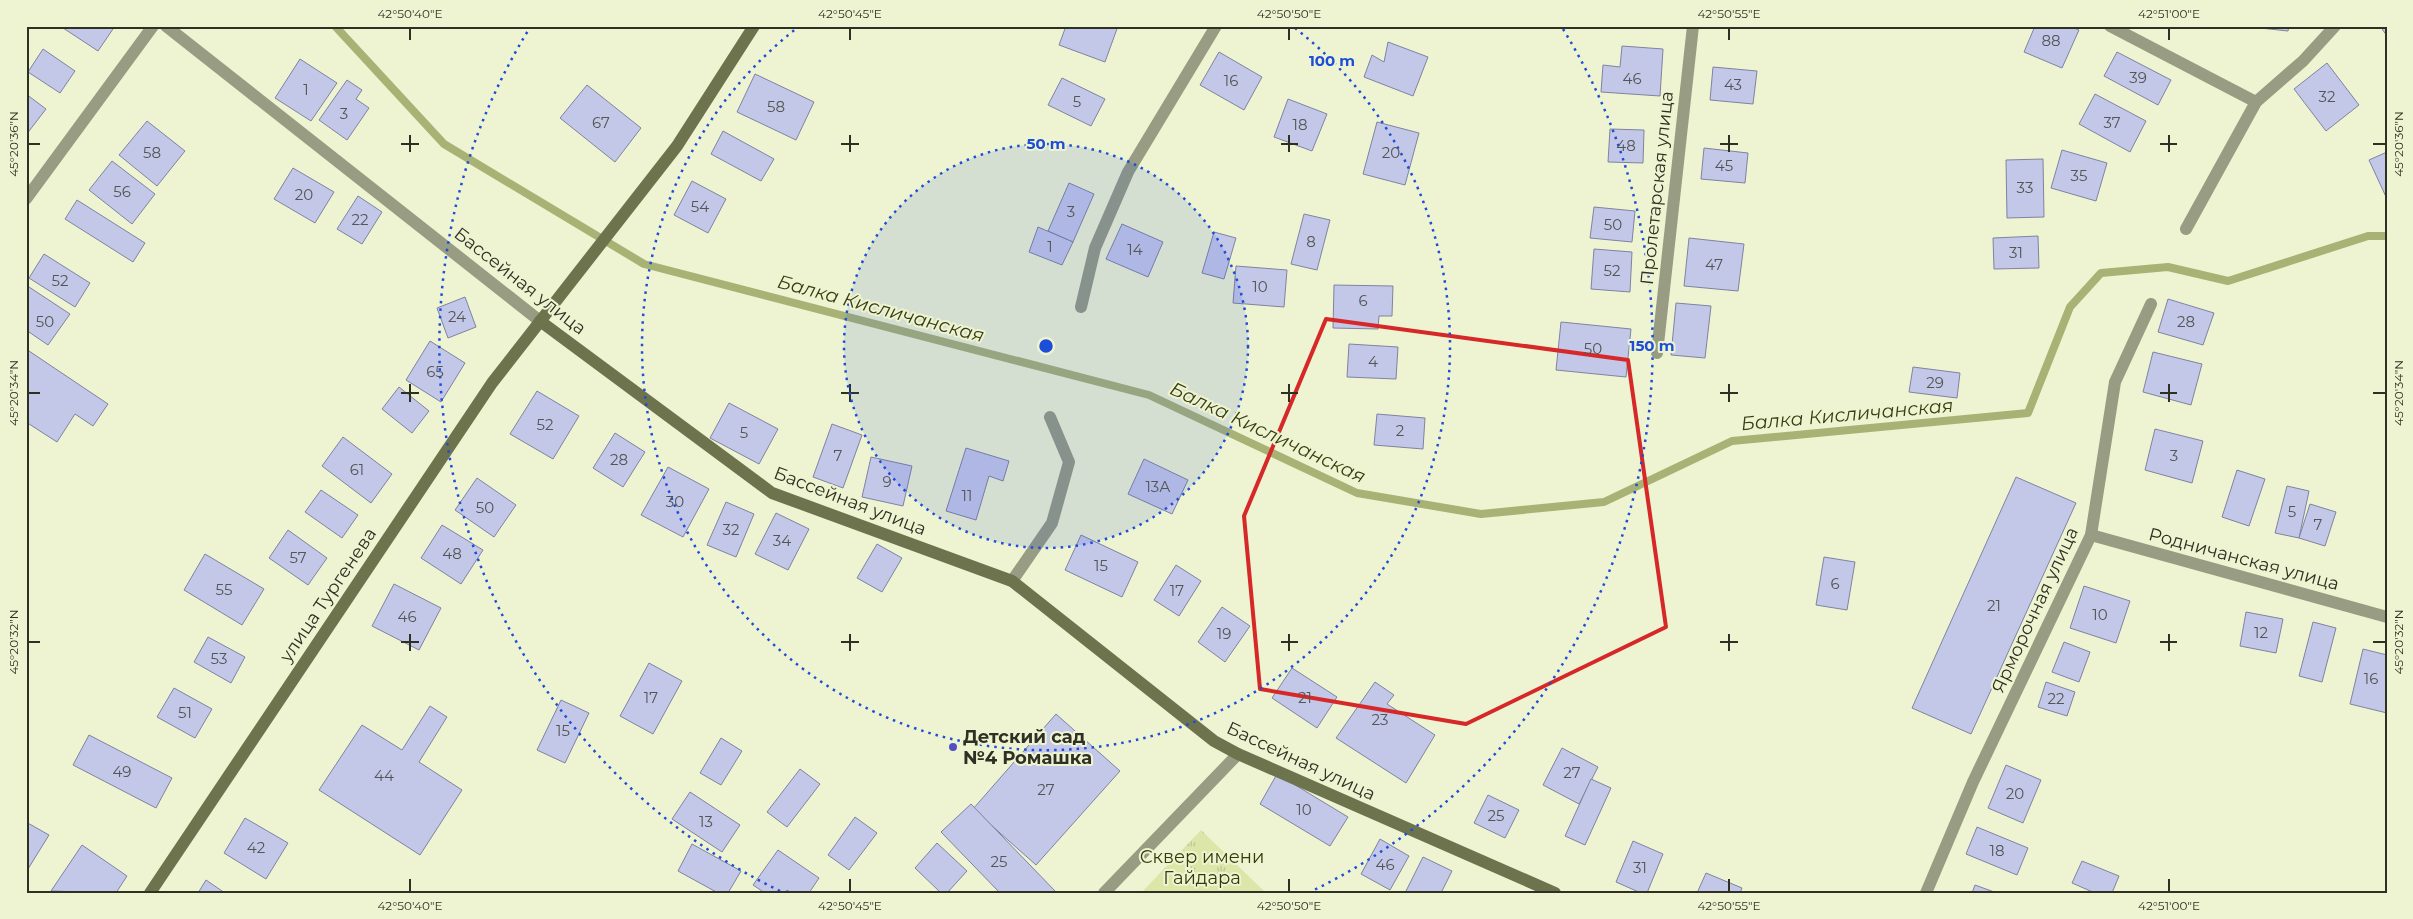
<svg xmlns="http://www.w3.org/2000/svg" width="2413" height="919" viewBox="0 0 2413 919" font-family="Montserrat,sans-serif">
<defs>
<pattern id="park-tufts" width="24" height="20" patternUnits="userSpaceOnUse" patternTransform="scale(1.25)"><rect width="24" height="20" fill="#dce6a9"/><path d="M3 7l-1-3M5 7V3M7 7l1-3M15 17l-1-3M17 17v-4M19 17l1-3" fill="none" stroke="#bdc691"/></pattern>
</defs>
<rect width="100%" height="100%" fill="#eef4d1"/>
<!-- park -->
<polygon fill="url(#park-tufts)" points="1201,830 1266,893 1141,893"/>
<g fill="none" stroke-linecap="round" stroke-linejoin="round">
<!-- stream -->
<polyline stroke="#a8b275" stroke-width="8" points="335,26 444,144 644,264 1149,395 1357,493 1481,514 1604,502 1732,441 2028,413 2070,307 2101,273 2168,267 2228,281 2368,236 2387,236"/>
</g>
<!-- building -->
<g fill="#c3c7e8" stroke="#7f83a1">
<polygon points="60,26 115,26 98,51"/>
<polygon points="1066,26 1118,26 1105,62 1059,45"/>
<polygon points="2035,26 2069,26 2079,30 2062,68 2024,52"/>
<polygon points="2261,26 2289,26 2288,31 2260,28"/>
<polygon points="2380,26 2387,26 2387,36"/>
<polygon points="1388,42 1428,57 1413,96 1364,77 1372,55 1384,62"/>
<polygon points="1622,46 1663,49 1660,96 1601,92 1603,65 1620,67"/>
<polygon points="43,49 75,71 60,93 28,72"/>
<polygon points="1219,52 1262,77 1244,110 1200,85"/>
<polygon points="2117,52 2171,80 2158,105 2104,76"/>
<polygon points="300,59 337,83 311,121 275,98"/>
<polygon points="2327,63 2359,105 2326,131 2294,89"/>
<polygon points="1713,67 1757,71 1753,104 1710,100"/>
<polygon points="755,74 814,102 796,140 737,112"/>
<polygon points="1062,78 1105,99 1091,126 1048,105"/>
<polygon points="347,80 362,90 356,99 369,108 347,140 319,120"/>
<polygon points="587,85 641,128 615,162 560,118"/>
<polygon points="26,94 46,109 26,135"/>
<polygon points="2095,94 2146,121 2130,152 2079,124"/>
<polygon points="1288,99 1327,114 1312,151 1274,137"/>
<polygon points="147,121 185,151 157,186 119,155"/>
<polygon points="1377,122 1419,133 1405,185 1363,174"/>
<polygon points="1610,129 1644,130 1643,163 1608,162"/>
<polygon points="723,131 774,159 761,181 711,154"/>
<polygon points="1704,148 1748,153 1745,183 1701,179"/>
<polygon points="2062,150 2107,163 2096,201 2051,188"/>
<polygon points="2387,152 2387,199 2369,160"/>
<polygon points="2043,159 2044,217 2007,218 2006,160"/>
<polygon points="112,161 155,194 132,224 89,190"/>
<polygon points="293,168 334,192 315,223 274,199"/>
<polygon points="692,181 726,199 708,233 674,215"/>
<polygon points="1069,183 1094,194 1073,242 1048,231"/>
<polygon points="358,196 382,212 362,244 337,229"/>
<polygon points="77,200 145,243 133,262 65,219"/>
<polygon points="1594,207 1635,211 1632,242 1590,238"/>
<polygon points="1304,214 1330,220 1317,270 1291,264"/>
<polygon points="1122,224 1163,242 1148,277 1106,259"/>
<polygon points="1038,227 1073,242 1062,265 1029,252"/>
<polygon points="1214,232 1236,238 1224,279 1202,273"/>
<polygon points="2038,236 2039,268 1994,269 1993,238"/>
<polygon points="1689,238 1744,244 1738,291 1684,286"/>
<polygon points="1594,249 1632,252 1630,292 1591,289"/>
<polygon points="44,254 90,283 75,307 29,278"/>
<polygon points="1236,266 1287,270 1284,307 1233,303"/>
<polygon points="26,285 70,314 48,345 26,330"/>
<polygon points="1334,285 1393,286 1392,316 1379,316 1378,329 1333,328"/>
<polygon points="465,297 476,327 448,338 437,308"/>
<polygon points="2168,299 2214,313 2203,345 2158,332"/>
<polygon points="1676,303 1711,306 1705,358 1671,355"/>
<polygon points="1561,322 1631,329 1626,377 1556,370"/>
<polygon points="430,341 465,363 441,402 406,380"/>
<polygon points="1349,344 1398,347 1396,379 1347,377"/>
<polygon points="26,349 108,404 93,426 75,414 57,442 26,422"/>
<polygon points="2153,352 2202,364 2191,405 2143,392"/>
<polygon points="1913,367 1960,373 1957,398 1909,392"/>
<polygon points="399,387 429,411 412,433 382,409"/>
<polygon points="537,391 579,416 553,459 510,434"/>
<polygon points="729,403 778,429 759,464 710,438"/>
<polygon points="1377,414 1425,418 1423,449 1374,445"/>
<polygon points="832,424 862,435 843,488 813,477"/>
<polygon points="2155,429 2203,441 2192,483 2145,470"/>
<polygon points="615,433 645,452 623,487 593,468"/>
<polygon points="343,437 392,474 371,503 322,466"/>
<polygon points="966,448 1009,461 1003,481 989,476 976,520 946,511"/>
<polygon points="871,457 912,466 903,506 862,497"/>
<polygon points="1144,459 1188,480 1172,514 1128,494"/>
<polygon points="668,467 709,489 683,537 641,515"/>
<polygon points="2237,470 2265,479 2249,526 2222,517"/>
<polygon points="2016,477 2076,503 1971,734 1912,708"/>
<polygon points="477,478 516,505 494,537 455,510"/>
<polygon points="2287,486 2309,491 2299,538 2275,533"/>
<polygon points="321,490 358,515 342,538 305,512"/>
<polygon points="726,502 754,514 736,557 707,545"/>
<polygon points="2310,504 2336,512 2325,546 2299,538"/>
<polygon points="776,513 809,529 788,570 755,554"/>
<polygon points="442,525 483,550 461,584 421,558"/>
<polygon points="288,530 327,558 308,585 269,558"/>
<polygon points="1081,535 1138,562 1122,597 1065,570"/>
<polygon points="877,544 902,558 882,592 857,578"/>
<polygon points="205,554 264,589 242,625 184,590"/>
<polygon points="1824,557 1855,562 1847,610 1816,605"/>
<polygon points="1176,565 1201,581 1179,616 1154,600"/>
<polygon points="394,584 441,608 419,650 372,626"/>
<polygon points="2084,586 2130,601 2116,643 2070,628"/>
<polygon points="1222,607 1250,626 1225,662 1198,642"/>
<polygon points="2246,612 2283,619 2276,653 2240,646"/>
<polygon points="2313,622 2336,628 2322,682 2299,676"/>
<polygon points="208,637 245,657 231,683 194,662"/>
<polygon points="2064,642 2090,652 2079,682 2052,672"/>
<polygon points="2363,649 2387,655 2387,713 2350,704"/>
<polygon points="649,663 682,681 653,734 620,716"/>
<polygon points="1292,668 1337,697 1317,728 1272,698"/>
<polygon points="1375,682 1394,695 1387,704 1435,735 1406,783 1336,738"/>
<polygon points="2046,682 2075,692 2067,716 2038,707"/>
<polygon points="174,688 212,709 195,738 157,717"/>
<polygon points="561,700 589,713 565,763 537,750"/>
<polygon points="430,706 447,717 419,762 462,790 420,855 319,790 362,725 402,750"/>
<polygon points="1056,714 1120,771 1036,865 973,809"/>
<polygon points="89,735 172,778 156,808 73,765"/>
<polygon points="721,738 742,751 721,785 700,773"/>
<polygon points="1562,748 1598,767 1579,804 1543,785"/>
<polygon points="2006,765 2041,780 2023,823 1988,808"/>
<polygon points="800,769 820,784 787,827 767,812"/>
<polygon points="1277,774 1348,817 1330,846 1260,804"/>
<polygon points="1591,779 1611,788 1585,845 1565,836"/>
<polygon points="690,792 740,825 722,852 672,819"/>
<polygon points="1488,795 1519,810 1505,838 1474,823"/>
<polygon points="971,804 1057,893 1000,893 941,832"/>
<polygon points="855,817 877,833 849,870 828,855"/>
<polygon points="245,818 288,843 266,879 224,853"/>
<polygon points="26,822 49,835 28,869 26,868"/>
<polygon points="1977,827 2028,848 2017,875 1966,854"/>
<polygon points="1380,839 1409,856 1390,890 1361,874"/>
<polygon points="1633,841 1663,854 1647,893 1641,893 1616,882"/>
<polygon points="937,843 967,871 947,893 941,893 915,868"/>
<polygon points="692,844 741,871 728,893 718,893 678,871"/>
<polygon points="82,845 127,876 116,893 51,891"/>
<polygon points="778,850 819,878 809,893 792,893 787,890 785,893 765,893 753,885"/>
<polygon points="1423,857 1452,871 1441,893 1405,893"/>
<polygon points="2082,861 2119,876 2112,893 2095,893 2072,883"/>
<polygon points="1706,873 1742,888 1740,893 1697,893"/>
<polygon points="206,880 225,893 198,893"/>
<polygon points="1975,885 1997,893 1972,893"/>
</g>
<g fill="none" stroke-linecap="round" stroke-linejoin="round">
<!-- street -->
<g stroke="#979c82" stroke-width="12">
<polyline points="166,26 540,321"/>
<polyline points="2110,26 2256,102"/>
<polyline points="26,199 153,26"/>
<polyline points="2186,229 2256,102 2303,61 2335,26"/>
<polyline points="1081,307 1095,248 1128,172 1216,26"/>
<polyline points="1657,353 1693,26"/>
<polyline points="2091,535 2387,617"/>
<polyline points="1012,581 1052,523 1069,462 1050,417"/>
<polyline points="1104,893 1238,754"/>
<polyline points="1926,893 1973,782 2091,535 2115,382 2151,304"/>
</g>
<!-- secondary -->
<g stroke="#6d734d" stroke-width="12">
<polyline points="540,321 772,493 1012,581 1214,741 1238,754 1555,893"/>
<polyline points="150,893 492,383 677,146 754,26"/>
</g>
</g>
<!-- marked area -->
<path fill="none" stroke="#d62828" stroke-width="4" stroke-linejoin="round" d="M 1326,319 L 1628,360 L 1666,627 L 1466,724 L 1260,689 L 1244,516 Z"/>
<!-- ticks -->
<path fill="none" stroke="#2d3023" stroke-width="2" d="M 410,28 L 410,40M 850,28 L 850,40M 1289,28 L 1289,40M 1729,28 L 1729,40M 2169,28 L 2169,40M 410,135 L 410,152M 850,135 L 850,152M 1289,135 L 1289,152M 1729,135 L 1729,152M 2169,135 L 2169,152M 28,144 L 40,144M 401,144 L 419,144M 841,144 L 859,144M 1281,144 L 1298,144M 1720,144 L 1738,144M 2160,144 L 2177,144M 2373,144 L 2386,144M 410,384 L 410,402M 850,384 L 850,402M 1289,384 L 1289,402M 1729,384 L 1729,402M 2169,384 L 2169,402M 28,393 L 40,393M 401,393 L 419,393M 841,393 L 859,393M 1281,393 L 1298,393M 1720,393 L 1738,393M 2160,393 L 2177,393M 2373,393 L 2386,393M 410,634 L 410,651M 850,634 L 850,651M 1289,634 L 1289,651M 1729,634 L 1729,651M 2169,634 L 2169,651M 28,642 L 40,642M 401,642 L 419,642M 841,642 L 859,642M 1281,642 L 1298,642M 1720,642 L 1738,642M 2160,642 L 2177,642M 2373,642 L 2386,642M 410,879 L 410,892M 850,879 L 850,892M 1289,879 L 1289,892M 1729,879 L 1729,892M 2169,879 L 2169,892"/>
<!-- distance rings -->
<circle cx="1046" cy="346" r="202" fill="#1d4ed8" fill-opacity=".12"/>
<g fill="none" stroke="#1d4ed8" stroke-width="2.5" stroke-dasharray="2.5 5">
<circle cx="1046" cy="346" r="202"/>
<path d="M1295 28A404 404 0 1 1 797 28"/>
<path d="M780 891A606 606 0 0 1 529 29M1563 29A606 606 0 0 1 1312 891"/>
</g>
<!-- markers -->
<circle fill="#544ec5" stroke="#eef4d1" stroke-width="2" cx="953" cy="747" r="5"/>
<g text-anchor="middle" stroke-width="4" stroke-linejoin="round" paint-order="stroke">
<!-- number labels -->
<g font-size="15" fill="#525654">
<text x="2051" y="46">88</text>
<text x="2138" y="83">39</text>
<text x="1632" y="84">46</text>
<text x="1231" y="86">16</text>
<text x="1733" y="90">43</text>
<text x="306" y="95">1</text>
<text x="2327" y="102">32</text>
<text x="1077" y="107">5</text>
<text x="776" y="112">58</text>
<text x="344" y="119">3</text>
<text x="601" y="128">67</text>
<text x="2112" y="128">37</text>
<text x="1300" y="130">18</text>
<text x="1626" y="151">48</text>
<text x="152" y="158">58</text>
<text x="1391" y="158">20</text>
<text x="1724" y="171">45</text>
<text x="2079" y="181">35</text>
<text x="2025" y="193">33</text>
<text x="122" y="197">56</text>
<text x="304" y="200">20</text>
<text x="700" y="212">54</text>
<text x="1071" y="217">3</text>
<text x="360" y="225">22</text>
<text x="1613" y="230">50</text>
<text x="1311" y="247">8</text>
<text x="1050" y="252">1</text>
<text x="1135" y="255">14</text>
<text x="2016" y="258">31</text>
<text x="1714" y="270">47</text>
<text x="1612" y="276">52</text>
<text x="60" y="286">52</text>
<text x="1260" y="292">10</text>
<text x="1363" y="306">6</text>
<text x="457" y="322">24</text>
<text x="45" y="327">50</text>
<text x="2186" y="327">28</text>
<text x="1593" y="354">50</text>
<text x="1373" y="367">4</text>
<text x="435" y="377">65</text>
<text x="1935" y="388">29</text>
<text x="545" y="430">52</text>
<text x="1400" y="436">2</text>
<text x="744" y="438">5</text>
<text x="838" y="461">7</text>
<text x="2174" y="461">3</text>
<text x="619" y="465">28</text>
<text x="357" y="475">61</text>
<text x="887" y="487">9</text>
<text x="1158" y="492">13А</text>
<text x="967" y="501">11</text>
<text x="675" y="507">30</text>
<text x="485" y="513">50</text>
<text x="2292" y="517">5</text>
<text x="2318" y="530">7</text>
<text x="731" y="535">32</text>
<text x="782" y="546">34</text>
<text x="452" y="559">48</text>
<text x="298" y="563">57</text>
<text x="1101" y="571">15</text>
<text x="1835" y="589">6</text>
<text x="224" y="595">55</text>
<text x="1177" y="596">17</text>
<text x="1994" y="611">21</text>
<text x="2100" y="620">10</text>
<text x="407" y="622">46</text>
<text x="2261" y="638">12</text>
<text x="1224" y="639">19</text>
<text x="219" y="664">53</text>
<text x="2371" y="684">16</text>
<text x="651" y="703">17</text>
<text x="1305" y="703">21</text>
<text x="2056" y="704">22</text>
<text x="185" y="718">51</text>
<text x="1380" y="725">23</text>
<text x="563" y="736">15</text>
<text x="122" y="777">49</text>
<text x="1572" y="778">27</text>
<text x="384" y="781">44</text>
<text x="1046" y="795">27</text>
<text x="2015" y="799">20</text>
<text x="1304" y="815">10</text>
<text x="1496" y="821">25</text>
<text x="706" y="827">13</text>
<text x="256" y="853">42</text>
<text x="1997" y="856">18</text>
<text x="999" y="867">25</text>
<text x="1385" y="870">46</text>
<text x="1640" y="873">31</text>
</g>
<!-- street labels -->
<g font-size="18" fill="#2d3023" stroke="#eef4d1">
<text transform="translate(1657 188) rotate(-84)" y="6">Пролетарская улица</text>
<text transform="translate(520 281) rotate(38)" y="6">Бассейная улица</text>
<text transform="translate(850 501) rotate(21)" y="6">Бассейная улица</text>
<text transform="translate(2244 559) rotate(15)" y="6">Родничанская улица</text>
<text transform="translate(328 595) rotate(-56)" y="6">улица Тургенева</text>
<text transform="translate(2035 610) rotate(-65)" y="6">Ярморочная улица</text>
<text transform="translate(1301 761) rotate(25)" y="6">Бассейная улица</text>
</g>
<!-- poi labels -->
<g font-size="18" font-weight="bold" fill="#2d3023" stroke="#eef4d1" text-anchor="start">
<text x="963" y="743">Детский сад<tspan x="963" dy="21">№4 Ромашка</tspan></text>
</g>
<!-- park labels -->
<g font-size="18" fill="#333908" stroke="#eef4d1">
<text x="1202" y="863">Сквер имени<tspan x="1202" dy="21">Гайдара</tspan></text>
</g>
<!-- water labels -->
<g font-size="19" font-style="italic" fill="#383e0f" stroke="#eef4d1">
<text transform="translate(881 308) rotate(15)" y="7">Балка Кисличанская</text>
<text transform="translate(1847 414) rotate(-5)" y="7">Балка Кисличанская</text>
<text transform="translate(1268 432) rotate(25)" y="7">Балка Кисличанская</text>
</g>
</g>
<circle cx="1046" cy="346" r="8" fill="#1d4ed8" stroke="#eef4d1" stroke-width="2.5"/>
<g font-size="15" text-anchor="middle" font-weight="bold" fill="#1d4ed8" stroke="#eef4d1" stroke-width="4" stroke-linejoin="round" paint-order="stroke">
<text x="1332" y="66">100 m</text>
<text x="1046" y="149">50 m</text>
<text x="1652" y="351">150 m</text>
</g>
<!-- border -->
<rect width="2413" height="919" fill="none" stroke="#eef4d1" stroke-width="55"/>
<rect x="28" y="28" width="2358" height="864" fill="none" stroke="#2d3023" stroke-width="2"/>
<g font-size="12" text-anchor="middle" fill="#2d3023">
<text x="410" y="18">42°50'40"E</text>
<text x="850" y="18">42°50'45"E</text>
<text x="1289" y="18">42°50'50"E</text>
<text x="1729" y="18">42°50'55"E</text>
<text x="2169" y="18">42°51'00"E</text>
<text transform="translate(14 144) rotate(-90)" y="4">45°20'36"N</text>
<text transform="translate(2399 144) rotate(-90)" y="4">45°20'36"N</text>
<text transform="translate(14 393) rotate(-90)" y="4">45°20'34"N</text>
<text transform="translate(2399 393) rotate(-90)" y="4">45°20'34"N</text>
<text transform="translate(14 642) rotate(-90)" y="4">45°20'32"N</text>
<text transform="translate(2399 642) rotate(-90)" y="4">45°20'32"N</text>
<text x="410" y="910">42°50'40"E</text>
<text x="850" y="910">42°50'45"E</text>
<text x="1289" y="910">42°50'50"E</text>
<text x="1729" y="910">42°50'55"E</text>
<text x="2169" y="910">42°51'00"E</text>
</g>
</svg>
